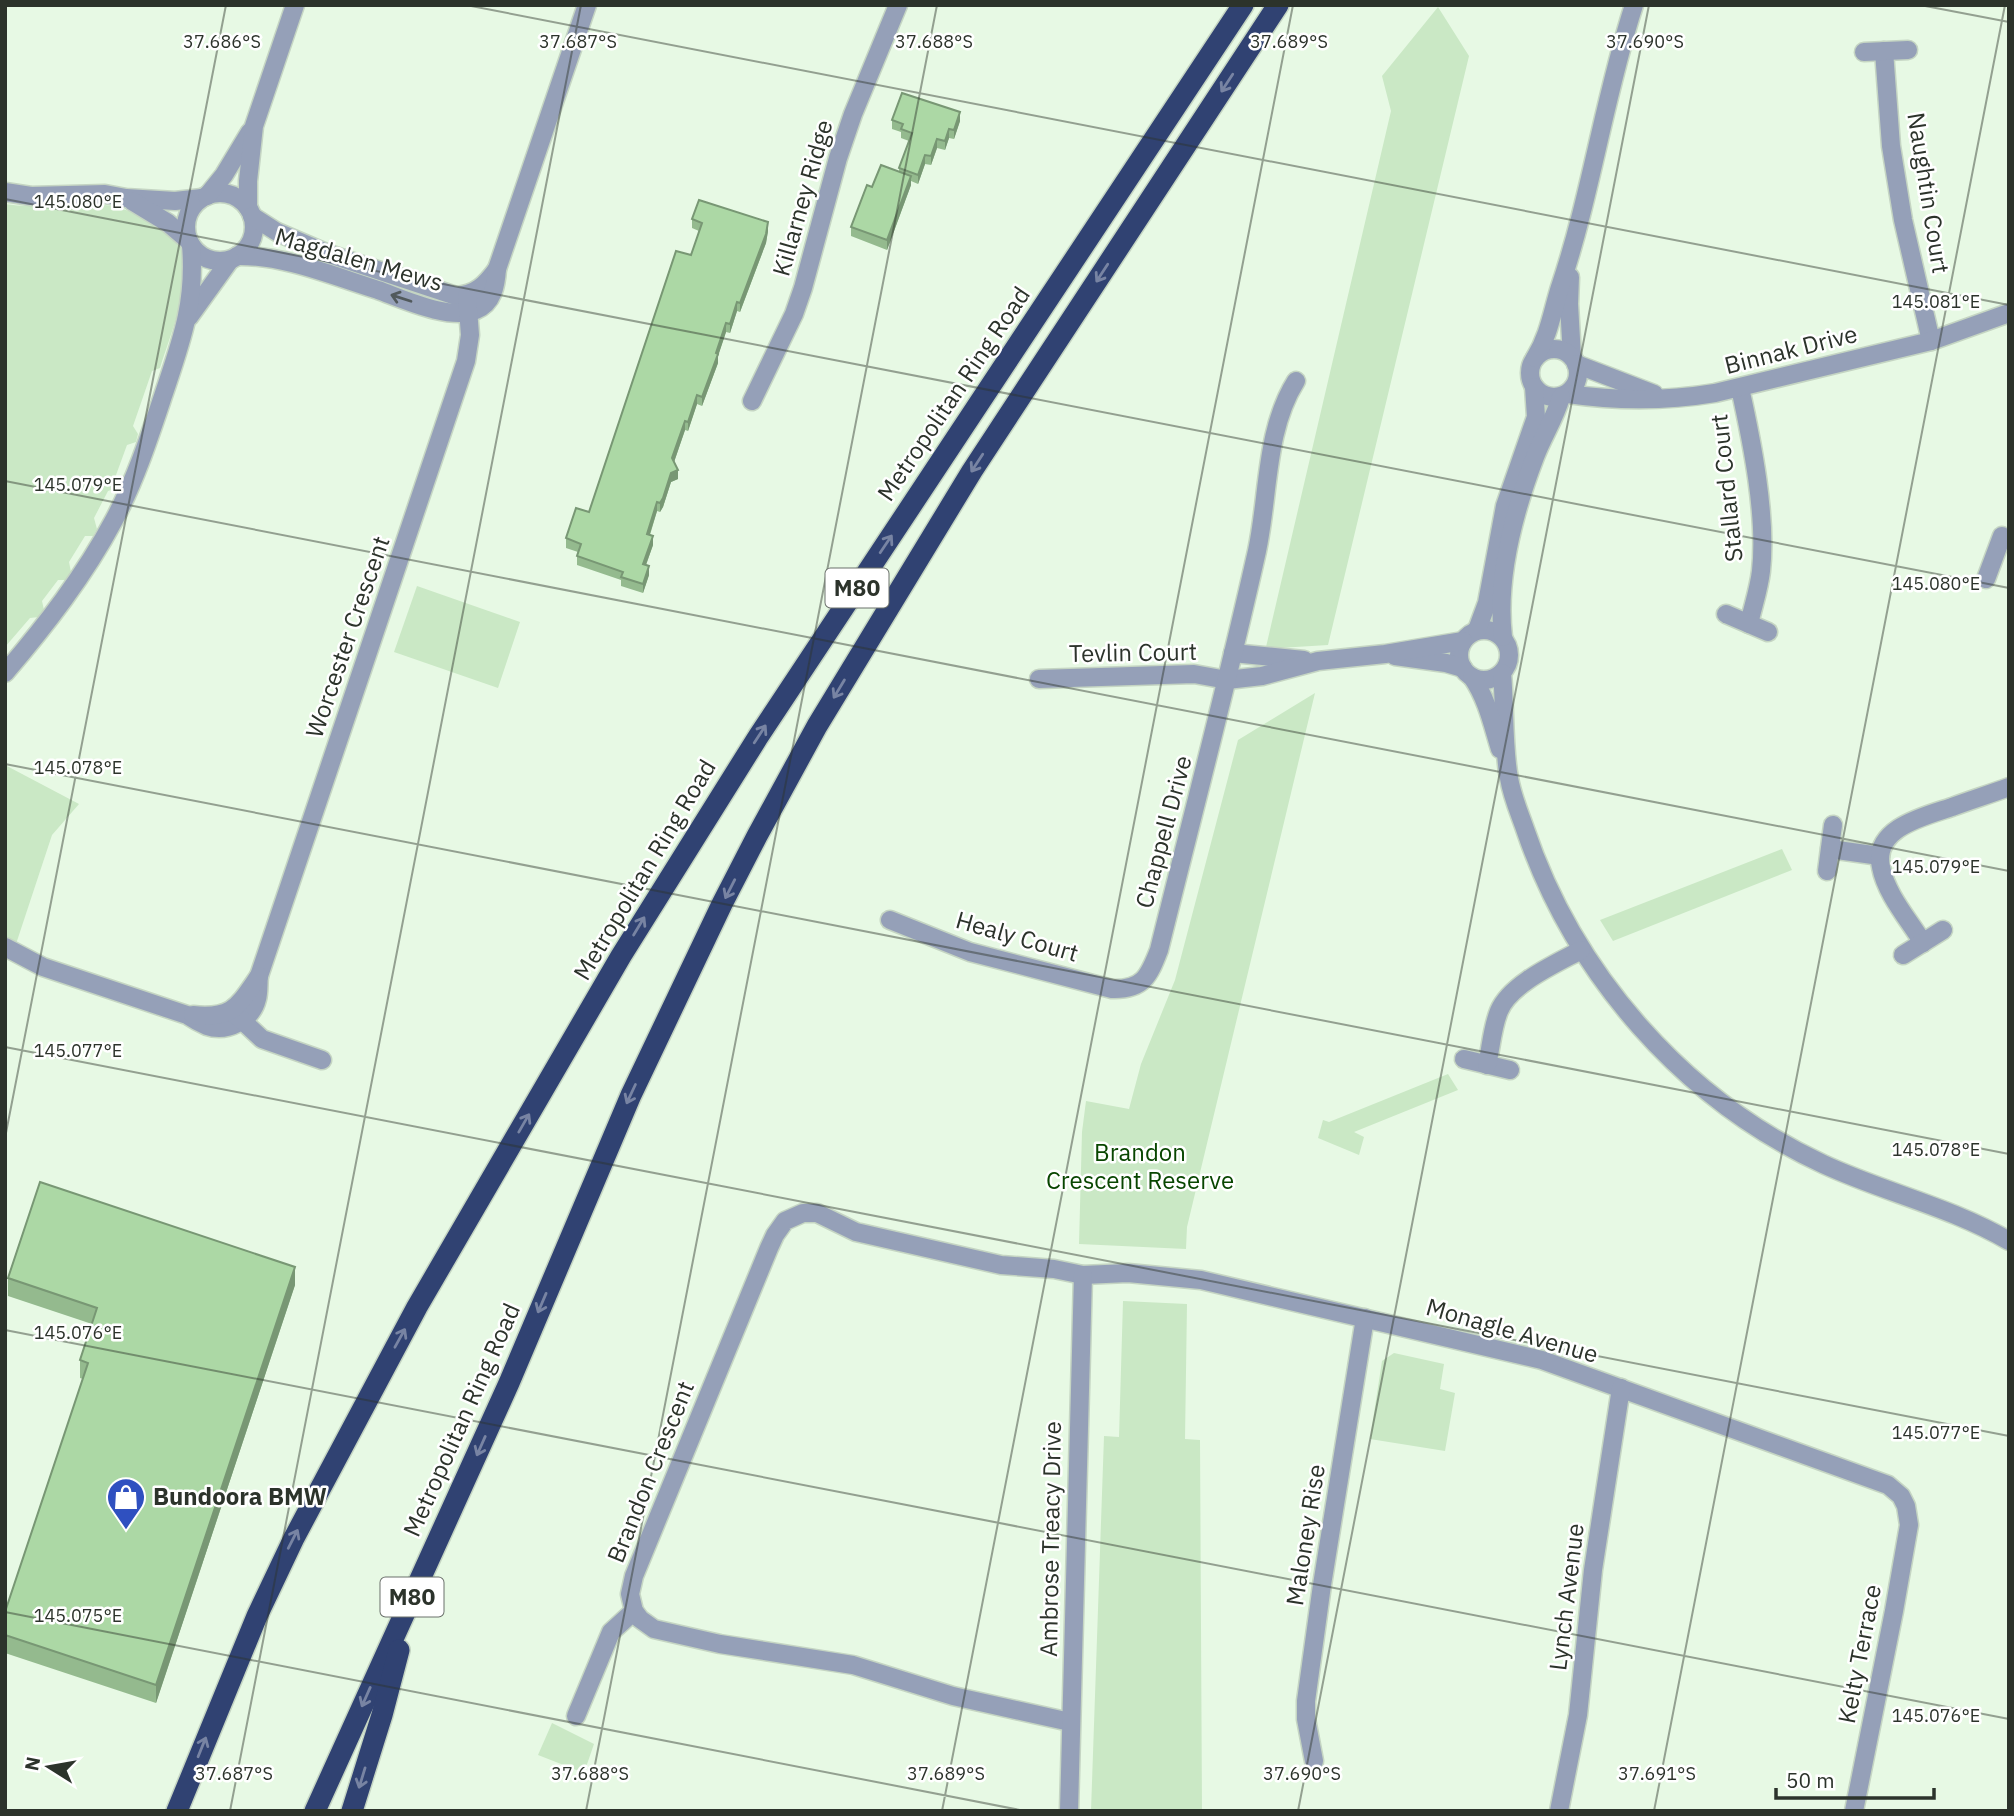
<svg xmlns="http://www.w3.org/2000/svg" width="2014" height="1816" viewBox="0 0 2014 1816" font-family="'IBM Plex Sans',sans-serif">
<rect width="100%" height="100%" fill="#e7f9e4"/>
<!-- green -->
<g fill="#cae8c5">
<polygon points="1438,7 1469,56 1328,645 1279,648 1266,647 1391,111 1382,76"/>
<path d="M 5,204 C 42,210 85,198 119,208 C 142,214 161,228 181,240 C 193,282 173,327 160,368 L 152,371 L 133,426 L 138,434 L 136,442 L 127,445 L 116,475 L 119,483 L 117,488 L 108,491 L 94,518 L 97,529 L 93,536 L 85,536 L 69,562 L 71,572 L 66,580 L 58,580 L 42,601 L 44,610 L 39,617 L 30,618 L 5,647 Z"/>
<polygon points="417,586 520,622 498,688 394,652"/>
<polygon points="1315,693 1187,1227 1186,1249 1079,1244 1082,1132 1086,1101 1129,1109 1141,1064 1175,980 1238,740"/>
<polygon points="5,765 79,804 52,835 16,944 5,940"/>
<polygon points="1782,849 1792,870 1613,941 1600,920"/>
<polygon points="1448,1074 1458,1090 1354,1132 1364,1137 1359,1155 1318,1138 1323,1120 1329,1122"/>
<polygon points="1123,1301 1187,1304 1185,1439 1200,1440 1202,1811 1091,1811 1104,1436 1119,1437"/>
<polygon points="1394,1353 1444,1364 1440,1389 1455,1393 1445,1451 1370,1439 1382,1361"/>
<polygon points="552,1723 594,1744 584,1773 538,1755"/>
</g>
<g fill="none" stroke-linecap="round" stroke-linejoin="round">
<defs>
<g id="minor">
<polyline points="1884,51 1891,146 1903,220 1931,341"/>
<polyline points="1864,52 1908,50"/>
<polyline points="5,192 31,196 105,194 126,198 175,201 202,198"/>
<circle cx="220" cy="227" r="34"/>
<polyline points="207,196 224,175 250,132"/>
<polyline points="132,201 168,223 189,241"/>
<polyline points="248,208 248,181 254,126 295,5"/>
<path d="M 252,216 L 277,232 L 326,253 L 456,296 C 476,295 486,284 497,269"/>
<path d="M 237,256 C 284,255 333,276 378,290 C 403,299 450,321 476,310 C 493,303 496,285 497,269 L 587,5"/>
<polyline points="1570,277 1569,304 1572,357"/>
<polyline points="189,317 230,260"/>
<circle cx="1554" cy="373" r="24"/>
<path d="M 1535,358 C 1549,335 1552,313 1560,287 C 1591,195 1604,98 1634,5"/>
<polyline points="1576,364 1654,394"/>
<path d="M 1740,388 C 1752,442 1767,516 1761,571 C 1759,589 1753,606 1749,624"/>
<path d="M 1568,394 C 1616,401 1667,401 1715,393 L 1931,341 L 2009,313"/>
<polyline points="752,401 794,314 803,288 838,158 853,114 898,5"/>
<polyline points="1986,579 2002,536"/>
<polyline points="1726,614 1768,632"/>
<circle cx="1484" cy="655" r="25"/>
<polyline points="1477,630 1487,603 1505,506 1536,417 1534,387"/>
<path d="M 1503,637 C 1496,578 1514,512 1535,457 C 1543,436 1555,418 1561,397"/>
<polyline points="1233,653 1304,660"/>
<polyline points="1395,656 1446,663 1463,668"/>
<path d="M 5,673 C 46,625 84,576 114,520 C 135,481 149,438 163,396 C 181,342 196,303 191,245"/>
<path d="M 1502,673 C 1505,705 1503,748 1509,778 C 1512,796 1519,812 1525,829 C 1574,974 1683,1099 1823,1164 C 1883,1192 1951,1207 2009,1241"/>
<path d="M 1472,677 C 1487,699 1492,723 1500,749"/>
<polyline points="1039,679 1194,674 1227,680 1262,676 1318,661 1385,654 1463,641"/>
<polyline points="1830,849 1880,856"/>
<polyline points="1827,871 1833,825"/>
<path d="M 890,920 L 970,952 L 1112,989 C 1143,990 1149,976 1159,950 C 1192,817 1227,685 1257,551 C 1269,495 1265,430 1296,381"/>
<path d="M 1923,943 C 1909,920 1886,894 1881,867 C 1872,828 1925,816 1952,807 C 1971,800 1990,794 2009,787"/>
<path d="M 5,947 L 43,967 L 187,1015 C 193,1019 200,1023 207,1026 C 227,1033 252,1020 257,999 C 259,992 258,984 259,976 L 466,361 L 470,335 L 467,296"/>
<polyline points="1903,955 1943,930"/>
<polyline points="232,1011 262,1039 322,1060"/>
<path d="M 193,1015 C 233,1019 238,1006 259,976"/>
<polyline points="1464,1059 1510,1070"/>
<path d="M 1487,1065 C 1491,1048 1492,1028 1499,1011 C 1510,984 1555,964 1581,950"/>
<polyline points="576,1716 611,1632 634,1611"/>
<polyline points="1070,1722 953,1696 853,1665 720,1644 654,1629 640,1619 634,1611 630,1594 634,1576 769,1248 775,1235 785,1221 803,1213 817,1213 856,1232 1001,1265 1054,1269 1083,1275 1128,1273 1201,1280 1542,1360 1888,1485 1901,1496 1906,1506 1909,1525 1894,1611 1854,1811"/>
<polyline points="1314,1761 1306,1719 1306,1701 1322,1585 1365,1318"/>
<polyline points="1069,1811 1083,1275"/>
<polyline points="1559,1811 1578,1715 1593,1570 1621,1388"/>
</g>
<g id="highway">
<polyline points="177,1811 257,1616 294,1538 417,1307 621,956 758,737 1243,5"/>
<polyline points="315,1811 509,1383 631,1095 722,904 757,836 817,726 972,471 1278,5"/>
<polyline points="352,1811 382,1715 399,1650"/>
</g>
</defs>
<!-- minor casing -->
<use href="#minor" stroke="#c5d5c3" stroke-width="21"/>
<!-- highway casing -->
<use href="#highway" stroke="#c5d5c3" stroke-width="24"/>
<!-- minor -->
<use href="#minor" stroke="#95a0b8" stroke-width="18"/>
<!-- highway -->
<use href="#highway" stroke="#304272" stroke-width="21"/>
</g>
<!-- wall -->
<g fill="#94ba8e">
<polygon points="892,120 960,121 954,139 949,138 945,150 937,148 931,165 925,164 918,184 911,181 911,185 887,250 851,236 851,227 872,187 899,171 899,168 909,141 901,138 901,132 892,129"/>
<polygon points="692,219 768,231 766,243 740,312 737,311 730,333 726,332 718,356 718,363 702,406 697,404 688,431 685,430 674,462 678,479 671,482 663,507 660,512 657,511 650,535 653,545 646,565 649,575 643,593 621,586 621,580 577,565 577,556 578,552 566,548 566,538 589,512 691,255 699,231 692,228"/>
<polygon points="8,1278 295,1285 156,1703 5,1653 5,1612 83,1379 80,1378 80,1360 92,1324 8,1296"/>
</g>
<!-- shaded-wall -->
<g fill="#789774">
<polygon points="960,112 960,121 954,139 954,130"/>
<polygon points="949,129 949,138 945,150 945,141"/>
<polygon points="937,139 937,148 931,165 931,156"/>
<polygon points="925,155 925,164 918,184 918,175"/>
<polygon points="911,176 911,185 887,250 887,240"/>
<polygon points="768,222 768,231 766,243 740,312 740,303"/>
<polygon points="737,302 737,311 730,333 730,324"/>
<polygon points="726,323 726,332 718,356 718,363 702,406 702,397"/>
<polygon points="697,395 697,404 688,431 688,422"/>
<polygon points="685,421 685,430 672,468 672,458"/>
<polygon points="678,470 678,479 671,482 663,507 660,512 660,503 671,473"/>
<polygon points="657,502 657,511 647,543 647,534"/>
<polygon points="653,536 653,545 643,573 643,564"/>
<polygon points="649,566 649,575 643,593 643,584"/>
<polygon points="295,1267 295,1285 156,1703 156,1685"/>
</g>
<!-- building -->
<g fill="#acd8a5" stroke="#789774" stroke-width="2">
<polygon points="902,93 960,112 954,130 949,129 945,141 937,139 931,156 925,155 918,175 899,168 912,133 901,129 903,124 892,120"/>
<polygon points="881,165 911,176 887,240 851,227 867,185 872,187"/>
<polygon points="699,200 768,222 766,234 740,303 737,302 730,324 726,323 716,353 718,354 702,397 697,395 688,422 685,421 672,458 678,470 671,473 663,498 660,503 657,502 647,534 653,536 643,564 649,566 643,584 621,577 623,572 577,556 581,544 566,538 576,508 589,512 676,251 691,255 702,223 692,219"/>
<polygon points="40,1182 295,1267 156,1685 5,1635 5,1612 88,1363 80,1360 97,1308 8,1278"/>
</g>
<!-- one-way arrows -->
<defs><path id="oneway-shaft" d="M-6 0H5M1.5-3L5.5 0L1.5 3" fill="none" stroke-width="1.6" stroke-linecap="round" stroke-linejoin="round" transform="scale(1.75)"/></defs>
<g stroke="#7884a3">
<use href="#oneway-shaft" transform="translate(1227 83) rotate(123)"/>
<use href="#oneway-shaft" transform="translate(1102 273) rotate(123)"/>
<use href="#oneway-shaft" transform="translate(977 463) rotate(123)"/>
<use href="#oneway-shaft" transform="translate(886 544) rotate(-56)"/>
<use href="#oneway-shaft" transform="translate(839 689) rotate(121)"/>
<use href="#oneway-shaft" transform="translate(760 734) rotate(-57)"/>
<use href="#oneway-shaft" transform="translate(730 889) rotate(117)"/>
<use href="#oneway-shaft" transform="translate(639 926) rotate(-59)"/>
<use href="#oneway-shaft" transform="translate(631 1094) rotate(115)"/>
<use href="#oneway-shaft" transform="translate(524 1123) rotate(-60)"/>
<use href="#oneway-shaft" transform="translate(542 1303) rotate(113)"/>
<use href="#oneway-shaft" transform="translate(400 1338) rotate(-61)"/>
<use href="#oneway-shaft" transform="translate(481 1446) rotate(114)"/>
<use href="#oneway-shaft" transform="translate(293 1539) rotate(-63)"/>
<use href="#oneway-shaft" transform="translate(366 1697) rotate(114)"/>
<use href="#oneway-shaft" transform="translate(202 1747) rotate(-68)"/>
<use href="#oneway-shaft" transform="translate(362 1778) rotate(107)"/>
</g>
<use stroke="#51595c" href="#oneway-shaft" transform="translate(401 298) rotate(-162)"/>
<!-- ticks -->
<path fill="none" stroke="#2c332b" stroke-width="2" stroke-opacity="0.45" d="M 466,5 L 2009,305M 1920,5 L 2009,22M 5,199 L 2009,588M 5,481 L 2009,871M 5,764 L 2009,1154M 5,1047 L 2009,1436M 5,1138 L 226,5M 5,1330 L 2009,1719M 5,1612 L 1025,1811M 230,1811 L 581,5M 586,1811 L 937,5M 942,1811 L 1293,5M 1298,1811 L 1649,5M 1654,1811 L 2005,5"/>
<!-- icons -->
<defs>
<symbol id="shop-pin" viewBox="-11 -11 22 30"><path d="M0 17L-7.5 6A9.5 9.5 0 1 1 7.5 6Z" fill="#2f50c0" stroke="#fff"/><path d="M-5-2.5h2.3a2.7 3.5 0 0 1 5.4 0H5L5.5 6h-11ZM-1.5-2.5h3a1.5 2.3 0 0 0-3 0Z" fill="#fff"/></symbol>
</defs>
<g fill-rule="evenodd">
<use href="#shop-pin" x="104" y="1475" width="44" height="60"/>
</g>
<g text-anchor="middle" stroke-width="5" stroke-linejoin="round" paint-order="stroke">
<!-- shield labels -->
<g fill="#fff" stroke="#6b706b" stroke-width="2">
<rect x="825.5" y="568.5" width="63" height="39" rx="5"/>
<rect x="380.5" y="1577.5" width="63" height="39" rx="5"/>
</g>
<g font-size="23" font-weight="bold" fill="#2c332b">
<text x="857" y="596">M80</text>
<text x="412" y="1605">M80</text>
</g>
<!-- street labels -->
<g font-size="24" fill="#2c332b" stroke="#fff">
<text transform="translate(1928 193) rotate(81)" y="8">Naughtin Court</text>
<text transform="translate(803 198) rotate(-74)" y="8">Killarney Ridge</text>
<text transform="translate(359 260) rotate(16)" y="8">Magdalen Mews</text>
<text transform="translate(1791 350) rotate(-14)" y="8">Binnak Drive</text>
<text transform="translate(954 394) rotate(-56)" y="8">Metropolitan Ring Road</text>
<text transform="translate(1727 488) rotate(-96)" y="8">Stallard Court</text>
<text transform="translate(348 637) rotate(-71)" y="8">Worcester Crescent</text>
<text transform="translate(1133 653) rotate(-1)" y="8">Tevlin Court</text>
<text transform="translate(1164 832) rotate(-75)" y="8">Chappell Drive</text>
<text transform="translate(645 870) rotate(-59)" y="8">Metropolitan Ring Road</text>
<text transform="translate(1017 937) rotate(16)" y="8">Healy Court</text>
<text transform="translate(1512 1331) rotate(16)" y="8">Monagle Avenue</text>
<text transform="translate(462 1420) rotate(-66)" y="8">Metropolitan Ring Road</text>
<text transform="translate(651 1472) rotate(-68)" y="8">Brandon Crescent</text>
<text transform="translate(1306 1535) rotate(-81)" y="8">Maloney Rise</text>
<text transform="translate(1051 1539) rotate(-89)" y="8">Ambrose Treacy Drive</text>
<text transform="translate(1567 1597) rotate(-83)" y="8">Lynch Avenue</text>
<text transform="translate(1860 1654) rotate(-79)" y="8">Kelty Terrace</text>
</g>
<!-- park labels -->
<g font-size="24" fill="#084600" stroke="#fff">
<text x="1140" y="1161">Brandon<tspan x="1140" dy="28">Crescent Reserve</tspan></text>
</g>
<!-- poi labels -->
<g font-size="24" font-weight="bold" fill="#2c332b" stroke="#fff" text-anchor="start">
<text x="153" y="1505">Bundoora BMW</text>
</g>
</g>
<g font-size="18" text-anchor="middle" fill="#2c332b" stroke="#fff" stroke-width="5" stroke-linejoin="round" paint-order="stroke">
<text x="222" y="48">37.686°S</text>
<text x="578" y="48">37.687°S</text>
<text x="934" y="48">37.688°S</text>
<text x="1289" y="48">37.689°S</text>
<text x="1645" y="48">37.690°S</text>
<text x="78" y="208">145.080°E</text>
<text x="1936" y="308">145.081°E</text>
<text x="78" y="491">145.079°E</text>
<text x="1936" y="590">145.080°E</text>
<text x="78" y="774">145.078°E</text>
<text x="1936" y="873">145.079°E</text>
<text x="78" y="1057">145.077°E</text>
<text x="1936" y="1156">145.078°E</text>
<text x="78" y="1339">145.076°E</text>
<text x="1936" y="1439">145.077°E</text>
<text x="78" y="1622">145.075°E</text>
<text x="1936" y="1722">145.076°E</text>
<text x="234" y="1780">37.687°S</text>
<text x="590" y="1780">37.688°S</text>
<text x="946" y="1780">37.689°S</text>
<text x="1302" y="1780">37.690°S</text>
<text x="1657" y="1780">37.691°S</text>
</g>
<!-- border -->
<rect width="2014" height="1816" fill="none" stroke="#2c332b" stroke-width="14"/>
<!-- north arrow -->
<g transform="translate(49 1767) rotate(281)" stroke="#ffffff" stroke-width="5" paint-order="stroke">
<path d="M0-5L12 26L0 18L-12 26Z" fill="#2c332b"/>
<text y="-10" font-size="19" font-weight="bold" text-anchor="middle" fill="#2c332b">N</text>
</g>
<!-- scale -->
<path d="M1776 1788v10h158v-10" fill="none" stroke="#2c332b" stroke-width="3.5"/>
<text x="1786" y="1788" font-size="21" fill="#2c332b" stroke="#ffffff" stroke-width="5" paint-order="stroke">50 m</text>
</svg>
